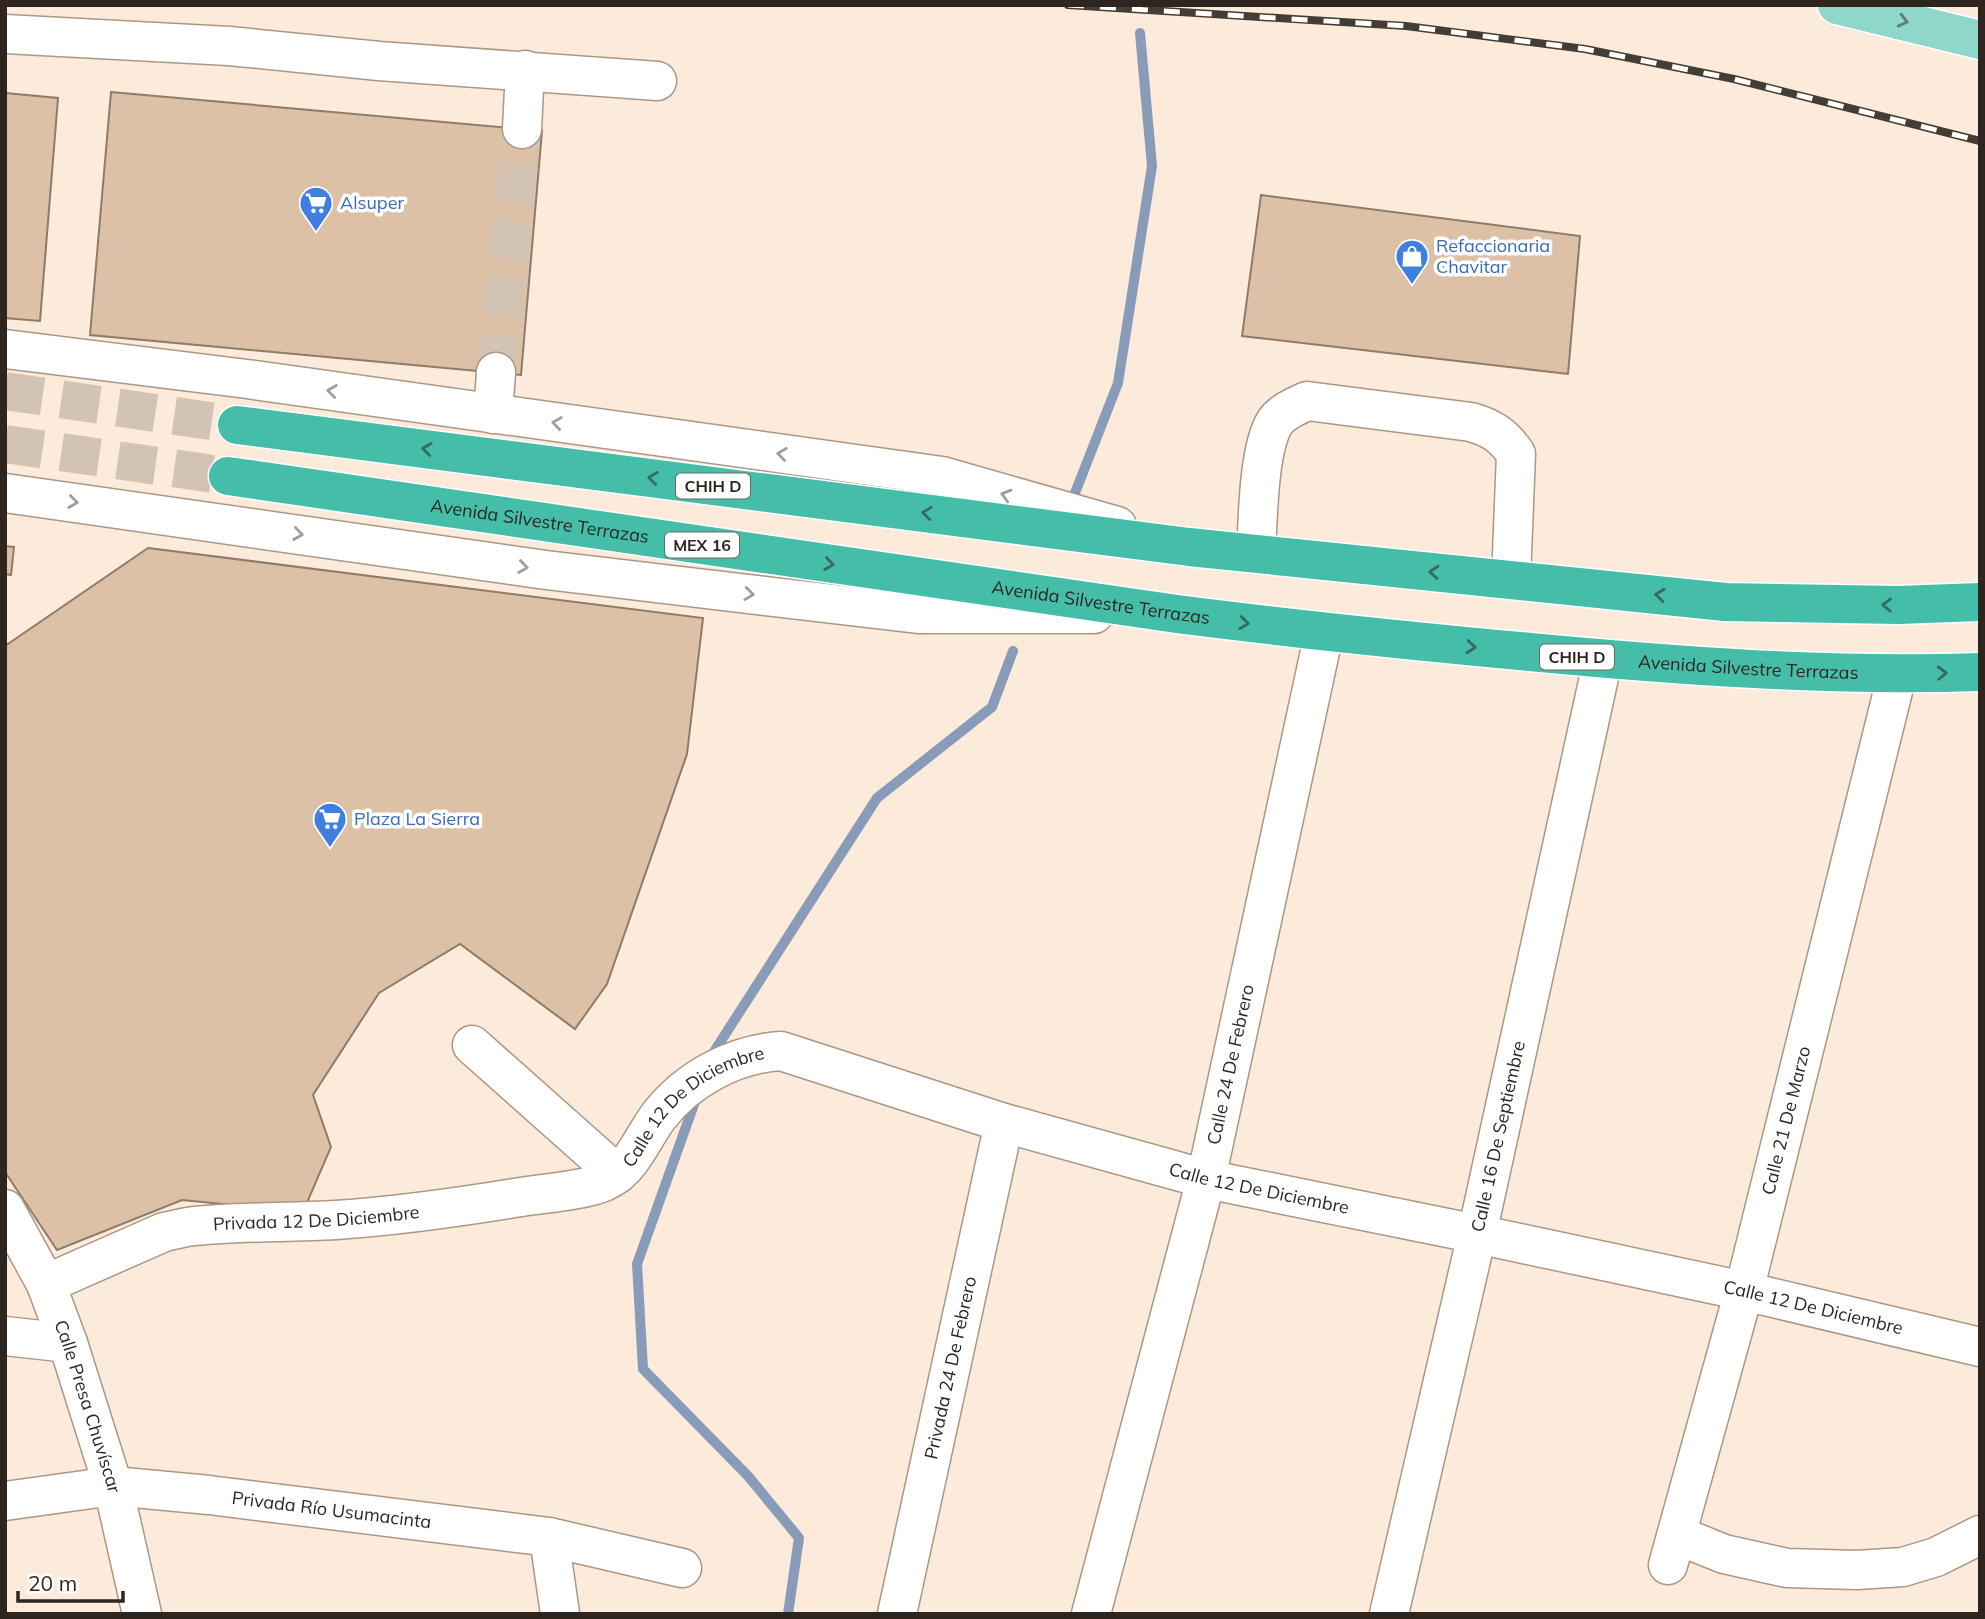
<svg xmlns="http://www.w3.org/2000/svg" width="1985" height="1619" viewBox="0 0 1985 1619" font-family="Mulish,sans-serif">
<rect width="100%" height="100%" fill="#fceada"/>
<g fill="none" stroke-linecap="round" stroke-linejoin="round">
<!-- stream -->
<g stroke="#889bb8" stroke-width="10">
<polyline points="1075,493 1118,383 1152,166 1140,33"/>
<polyline points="710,1058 877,798 992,707 1013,651"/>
<polyline points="697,1096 637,1264 643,1369 748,1476 799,1538 788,1614"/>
</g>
</g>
<!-- building -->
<g fill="#ddc1a6" stroke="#8f7b69" stroke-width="2">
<polygon points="111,92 542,131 521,375 90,335"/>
<polygon points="5,93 58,98 40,321 5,318"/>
<polygon points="1261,195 1580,236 1568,374 1242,336"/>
<polygon points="5,546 14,547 11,575 5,574"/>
<polygon points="148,548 703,618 687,754 607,984 575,1029 460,944 379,993 313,1095 331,1147 303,1212 182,1200 57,1250 5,1172 5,646"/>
</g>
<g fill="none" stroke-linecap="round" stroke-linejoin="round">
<!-- minor-tunnel -->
<polyline stroke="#d3c3b4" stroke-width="38" stroke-dasharray="38 19" stroke-linecap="butt" points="496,372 522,129"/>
<!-- highway-tunnel -->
<g stroke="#d3c3b4" stroke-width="38" stroke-dasharray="38 19" stroke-linecap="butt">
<polyline points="5,391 237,425"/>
<polyline points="5,444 228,476"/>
</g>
<defs>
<g id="minor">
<polyline points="5,34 229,46 379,61 657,81"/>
<polyline points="522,129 525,70"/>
<polyline points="5,349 247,379 942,476 1117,526"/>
<polyline points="493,414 496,372"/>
<polyline points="5,493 546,570 918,614 1094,614"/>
<path d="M 1256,553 C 1258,520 1258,449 1275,422 C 1282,412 1296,406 1307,401 L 1471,422 C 1492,428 1504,436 1516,454 L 1511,579"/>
<polyline points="472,1045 617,1174"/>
<path id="s1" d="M 5,1209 L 46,1284 L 68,1343 L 113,1486 L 142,1614"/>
<path id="s2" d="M 46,1284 L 164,1232 L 187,1227 C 237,1221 287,1223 336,1220 C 398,1216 460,1207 521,1197 C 545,1193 571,1192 595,1185 C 630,1176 639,1143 658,1117 C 687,1079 734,1054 781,1051 L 1004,1123 L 1206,1179 L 1477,1234 L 1744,1291 L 1980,1347"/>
<polyline points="5,1336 68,1343"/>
<path id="s3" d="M 5,1501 L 113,1486 L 209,1495 L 549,1537 L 682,1568"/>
<polyline points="1677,1535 1724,1554 1787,1568 1857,1570 1903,1567 1936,1557 1980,1535"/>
<polyline points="549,1537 560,1614"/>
<path id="s4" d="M 1668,1565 L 1744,1291 L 1897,675"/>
<path id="s5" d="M 897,1614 L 1004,1123"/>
<path id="s6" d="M 1091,1614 L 1206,1179 L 1324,633"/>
<path id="s7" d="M 1389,1614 L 1477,1234 L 1603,659"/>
</g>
<polyline id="major" points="1837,5 1980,40"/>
<g id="highway">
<polyline points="237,425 1189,547 1725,602 1898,605 1980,602"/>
<path id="s8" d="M 228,476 L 1177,614 C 1294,629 1412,641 1530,652 C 1680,666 1829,677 1980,672"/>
</g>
</defs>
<!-- minor casing -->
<use href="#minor" stroke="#ab9784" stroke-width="41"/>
<!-- major casing -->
<use href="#major" stroke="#fff" stroke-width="41"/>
<!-- highway casing -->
<use href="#highway" stroke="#fff" stroke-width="41"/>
<!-- minor -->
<use href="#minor" stroke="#fff" stroke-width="38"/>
<!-- major -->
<use href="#major" stroke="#8fd7cb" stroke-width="38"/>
<!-- highway -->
<use href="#highway" stroke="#44bda9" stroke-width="38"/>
<defs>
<polyline id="rail" points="1068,5 1406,26 1585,49 1734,79 1980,141"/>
</defs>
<!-- rail casing -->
<use href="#rail" stroke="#453c33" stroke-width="8"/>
<!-- rail -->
<use href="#rail" stroke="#fff" stroke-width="5" stroke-dasharray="16" stroke-linecap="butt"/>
</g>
<!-- one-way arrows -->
<defs><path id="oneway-chevron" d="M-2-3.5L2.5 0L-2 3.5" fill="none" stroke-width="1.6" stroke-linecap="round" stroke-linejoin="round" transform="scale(1.75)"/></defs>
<use stroke="#5e7e74" href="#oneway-chevron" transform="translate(1903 21) rotate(14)"/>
<g stroke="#a19d9a">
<use href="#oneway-chevron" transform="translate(332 391) rotate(-172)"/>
<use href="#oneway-chevron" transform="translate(557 423) rotate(-172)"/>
<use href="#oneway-chevron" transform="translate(782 454) rotate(-172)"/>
<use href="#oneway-chevron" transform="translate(1006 495) rotate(-164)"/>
<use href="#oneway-chevron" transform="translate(73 502) rotate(8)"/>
<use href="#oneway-chevron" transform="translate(298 534) rotate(8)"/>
<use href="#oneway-chevron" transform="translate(523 567) rotate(8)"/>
<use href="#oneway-chevron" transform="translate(749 594) rotate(7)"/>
</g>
<g stroke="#386a5d">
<use href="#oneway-chevron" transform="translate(427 449) rotate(-173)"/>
<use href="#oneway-chevron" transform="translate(653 478) rotate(-173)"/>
<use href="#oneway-chevron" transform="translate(927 513) rotate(-173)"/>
<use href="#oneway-chevron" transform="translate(829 564) rotate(8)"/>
<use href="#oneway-chevron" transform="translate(1434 572) rotate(-175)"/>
<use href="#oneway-chevron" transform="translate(1660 595) rotate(-174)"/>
<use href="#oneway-chevron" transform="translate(1887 605) rotate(-179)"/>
<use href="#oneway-chevron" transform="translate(1244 623) rotate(7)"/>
<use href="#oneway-chevron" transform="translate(1471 647) rotate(5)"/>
<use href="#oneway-chevron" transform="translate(1942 673) rotate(-2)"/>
</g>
<!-- icons -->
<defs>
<symbol id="supermarket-pin" viewBox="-11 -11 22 30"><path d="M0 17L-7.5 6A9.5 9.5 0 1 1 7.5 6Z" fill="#3f7fe0" stroke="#fff"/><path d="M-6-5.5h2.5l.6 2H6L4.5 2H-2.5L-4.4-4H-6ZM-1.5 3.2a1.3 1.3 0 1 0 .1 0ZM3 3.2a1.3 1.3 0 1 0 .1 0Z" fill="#fff"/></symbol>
<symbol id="shop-pin" viewBox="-11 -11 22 30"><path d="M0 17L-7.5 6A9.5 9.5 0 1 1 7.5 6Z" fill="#3f7fe0" stroke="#fff"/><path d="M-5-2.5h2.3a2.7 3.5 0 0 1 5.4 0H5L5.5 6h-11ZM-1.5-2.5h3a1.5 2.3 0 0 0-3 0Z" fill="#fff"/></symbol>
</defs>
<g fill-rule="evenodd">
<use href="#supermarket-pin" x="297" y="184" width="38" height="52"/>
<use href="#shop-pin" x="1393" y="237" width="38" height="52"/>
<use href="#supermarket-pin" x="311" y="800" width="38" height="52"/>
</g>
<g text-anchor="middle" stroke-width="7" stroke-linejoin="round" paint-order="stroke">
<!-- shield labels -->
<g fill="#fff" stroke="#6d6762" stroke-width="2">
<rect x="676" y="473.5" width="74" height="25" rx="5"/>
<rect x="665" y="532.5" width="74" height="25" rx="5"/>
<rect x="1540" y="644.5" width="74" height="25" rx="5"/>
</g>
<g font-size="16" font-weight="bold" fill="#2e261e">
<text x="713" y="492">CHIH D</text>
<text x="702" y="551">MEX 16</text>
<text x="1577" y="663">CHIH D</text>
</g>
<!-- shop labels -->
<g font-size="18" fill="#366cbe" stroke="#fff" text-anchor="start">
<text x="340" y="209">Alsuper</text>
<text x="1436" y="252">Refaccionaria<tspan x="1436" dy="21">Chavitar</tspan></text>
<text x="354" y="825">Plaza La Sierra</text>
</g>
<!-- street labels -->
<g font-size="18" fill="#2e261e" stroke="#fff">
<text dy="6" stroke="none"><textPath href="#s8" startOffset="315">Avenida Silvestre Terrazas</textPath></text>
<text dy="6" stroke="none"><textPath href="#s8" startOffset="882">Avenida Silvestre Terrazas</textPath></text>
<text dy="6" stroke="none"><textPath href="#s8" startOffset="1533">Avenida Silvestre Terrazas</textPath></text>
<text dy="6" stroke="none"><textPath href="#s6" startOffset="567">Calle 24 De Febrero</textPath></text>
<text dy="6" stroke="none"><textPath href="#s2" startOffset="693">Calle 12 De Diciembre</textPath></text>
<text dy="6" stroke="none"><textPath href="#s4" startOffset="460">Calle 21 De Marzo</textPath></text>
<text dy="6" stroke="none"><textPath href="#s7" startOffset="490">Calle 16 De Septiembre</textPath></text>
<text dy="6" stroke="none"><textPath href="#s2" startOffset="1300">Calle 12 De Diciembre</textPath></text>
<text dy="6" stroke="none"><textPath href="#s2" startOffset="282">Privada 12 De Diciembre</textPath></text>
<text dy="6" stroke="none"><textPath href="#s2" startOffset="1867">Calle 12 De Diciembre</textPath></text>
<text dy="6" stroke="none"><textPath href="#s5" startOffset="252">Privada 24 De Febrero</textPath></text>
<text dy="6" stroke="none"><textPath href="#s1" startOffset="215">Calle Presa Chuvíscar</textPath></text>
<text dy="6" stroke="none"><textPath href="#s3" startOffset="329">Privada Río Usumacinta</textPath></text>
</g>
</g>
<!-- border -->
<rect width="1985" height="1619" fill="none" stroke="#2e261e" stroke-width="14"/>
<!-- scale -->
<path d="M18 1591v10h105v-10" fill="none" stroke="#2e261e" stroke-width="3.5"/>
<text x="28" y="1591" font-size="21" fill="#2e261e" stroke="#ffffff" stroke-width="5" paint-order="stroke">20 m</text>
</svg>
